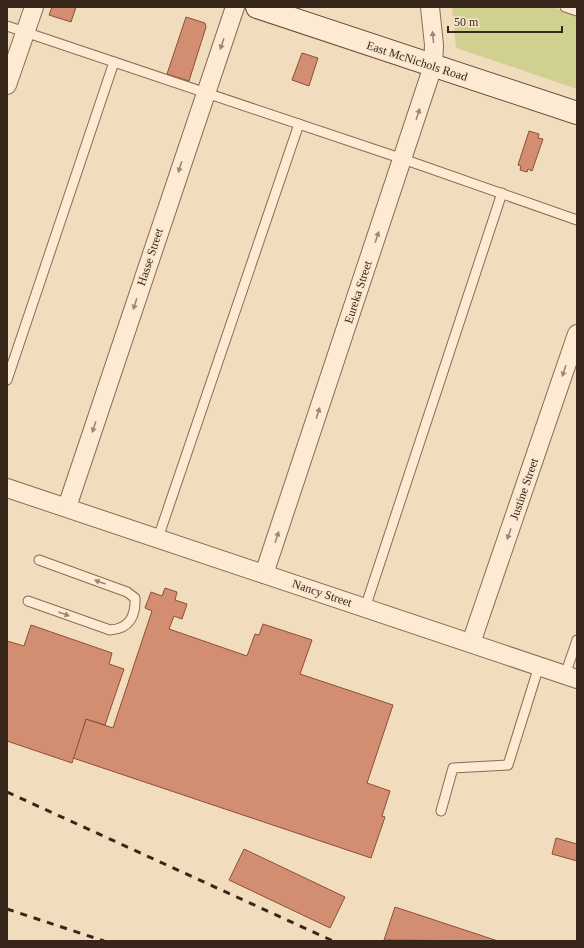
<svg xmlns="http://www.w3.org/2000/svg" width="584" height="948" viewBox="0 0 584 948" font-family="Georgia,serif">
<rect width="100%" height="100%" fill="#f1dcbe"/>
<!-- green -->
<polygon fill="#d0d091" points="452,7 551,7 577,15 577,89 456,48"/>
<!-- building -->
<g fill="#d38d70" stroke="#8c5039">
<polygon points="52,7 76,7 71,22 49,15"/>
<polygon points="186,17 205,23 206,27 189,81 167,74"/>
<polygon points="302,53 318,58 309,86 292,80"/>
<polygon points="529,131 539,134 538,138 543,139 532,171 528,169 527,172 520,170 521,166 518,165"/>
<polygon points="165,588 177,592 175,600 187,604 182,619 174,616 169,629 247,656 255,634 259,635 263,624 312,640 300,674 393,705 367,783 390,791 382,816 385,817 371,858 73,758 86,719 113,728 152,611 145,608 151,592 162,596"/>
<polygon points="31,625 112,653 109,664 124,669 105,725 86,719 72,763 7,741 7,641 24,646"/>
<polygon points="556,838 577,844 577,861 552,854"/>
<polygon points="244,849 345,897 330,928 229,880"/>
<polygon points="395,907 498,941 384,940"/>
</g>
<g fill="none" stroke-linecap="round" stroke-linejoin="round">
<defs>
<g id="service">
<polyline points="565,7 577,11"/>
<polyline points="7,26 403,159 577,220"/>
<polyline points="7,380 114,62"/>
<polyline points="158,538 299,124"/>
<path d="M 28,601 L 110,630 C 129,629 136,616 135,598 L 127,592 L 39,560"/>
<polyline points="365,608 502,193"/>
<polyline points="565,675 577,640"/>
<polyline points="441,811 453,768 508,765 539,666"/>
</g>
<g id="minor">
<polyline points="7,85 34,7"/>
<polyline points="7,488 577,679"/>
<polyline points="67,507 235,7"/>
<polyline points="264,574 433,66 434,45 430,7"/>
<polyline points="471,643 577,334"/>
</g>
<polyline id="secondary" points="257,7 577,113"/>
</defs>
<!-- service casing -->
<use href="#service" stroke="#8b6b55" stroke-width="11"/>
<!-- minor casing -->
<use href="#minor" stroke="#8b6b55" stroke-width="20"/>
<!-- secondary casing -->
<use href="#secondary" stroke="#6d4c39" stroke-width="24"/>
<!-- service -->
<use href="#service" stroke="#fcead2" stroke-width="9"/>
<!-- minor -->
<use href="#minor" stroke="#fcead2" stroke-width="18"/>
<!-- secondary -->
<use href="#secondary" stroke="#fcead2" stroke-width="22"/>
<!-- rail -->
<g stroke="#39261b" stroke-width="3" stroke-dasharray="7 7" stroke-linecap="butt">
<polyline points="7,792 333,941"/>
<polyline points="7,909 104,941"/>
</g>
</g>
<!-- one-way arrows -->
<defs><path id="oneway-solid" d="M-6-.8H1V-3.2L6.5 0L1 3.2V.8H-6Z"/></defs>
<g fill="#9a8876">
<use href="#oneway-solid" transform="translate(433 37) rotate(-96)"/>
<use href="#oneway-solid" transform="translate(222 44) rotate(109)"/>
<use href="#oneway-solid" transform="translate(418 114) rotate(-72)"/>
<use href="#oneway-solid" transform="translate(180 167) rotate(108)"/>
<use href="#oneway-solid" transform="translate(377 237) rotate(-72)"/>
<use href="#oneway-solid" transform="translate(135 304) rotate(108)"/>
<use href="#oneway-solid" transform="translate(564 371) rotate(109)"/>
<use href="#oneway-solid" transform="translate(318 413) rotate(-72)"/>
<use href="#oneway-solid" transform="translate(94 427) rotate(108)"/>
<use href="#oneway-solid" transform="translate(509 534) rotate(109)"/>
<use href="#oneway-solid" transform="translate(277 537) rotate(-72)"/>
<use href="#oneway-solid" transform="translate(100 582) rotate(-160)"/>
<use href="#oneway-solid" transform="translate(64 614) rotate(20)"/>
</g>
<g text-anchor="middle" stroke-width="3" stroke-linejoin="round" paint-order="stroke">
<!-- street labels -->
<g font-size="12" fill="#39261b" stroke="#f8e7ce">
<text transform="translate(417 61) rotate(18)" y="4">East McNichols Road</text>
<text transform="translate(150 257) rotate(-72)" y="4">Hasse Street</text>
<text transform="translate(358 292) rotate(-72)" y="4">Eureka Street</text>
<text transform="translate(524 489) rotate(-71)" y="4">Justine Street</text>
<text transform="translate(322 593) rotate(19)" y="4">Nancy Street</text>
</g>
</g>
<!-- border -->
<rect width="584" height="948" fill="none" stroke="#39261b" stroke-width="16"/>
<!-- scale -->
<path d="M448 26v6h114v-6" fill="none" stroke="#39261b" stroke-width="2"/>
<text x="454" y="26" font-size="12" fill="#39261b" stroke="#f8e7ce" stroke-width="3" paint-order="stroke">50 m</text>
</svg>
